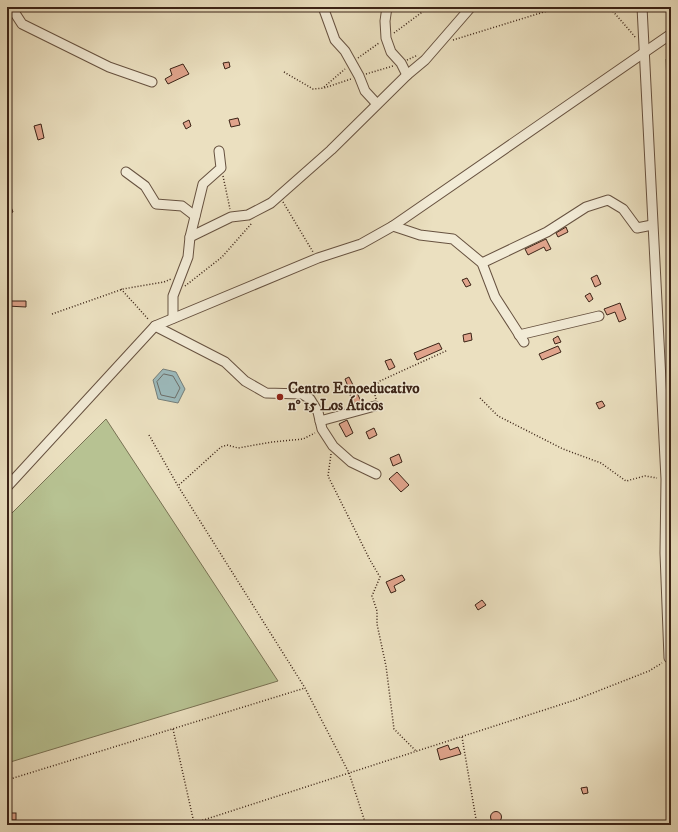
<svg xmlns="http://www.w3.org/2000/svg" width="678" height="832" viewBox="0 0 678 832" font-family="'IM FELL DW Pica',serif">
<rect width="100%" height="100%" fill="#ebe0c0"/>
<filter id="stains"><feTurbulence type="fractalNoise" baseFrequency=".005" numOctaves="4"/><feColorMatrix values="0 0 0 0 .2 0 0 0 0 .09 0 0 0 0 .02 0 0 0 .5 -.17"/></filter>
<radialGradient id="worn" r=".72"><stop offset=".6" stop-color="#630" stop-opacity="0"/><stop offset="1" stop-color="#630" stop-opacity=".3"/></radialGradient>
<!-- green -->
<g fill="#b7c292" stroke="#797254">
<polygon points="671,56 671,178 666,59"/>
<polygon points="106,419 278,681 7,763 7,518"/>
</g>
<!-- water -->
<polygon fill="#9cbabc" stroke="#757e7a" points="163,369 176,372 185,389 178,403 158,399 153,380"/>
<g fill="none" stroke-linecap="round" stroke-linejoin="round">
<!-- shore -->
<polygon stroke="#6c6e69" stroke-width="1" points="164,374 173,376 180,388 175,398 161,395 157,382"/>
</g>
<!-- building -->
<g fill="#e0a48c" stroke="#3b2316">
<polygon points="229,62 230,67 225,69 223,63"/>
<polygon points="183,64 189,74 168,84 165,79 172,75 170,69"/>
<polygon points="238,118 240,125 231,127 229,120"/>
<polygon points="189,120 191,126 186,129 183,123"/>
<polygon points="41,124 44,138 38,140 34,126"/>
<polygon points="7,197 13,212 7,214"/>
<polygon points="566,227 568,232 558,237 556,233"/>
<polygon points="546,239 551,249 546,251 544,247 528,255 525,249"/>
<polygon points="597,275 601,284 595,287 591,278"/>
<polygon points="467,278 471,285 466,287 462,280"/>
<polygon points="590,293 593,299 589,302 585,296"/>
<polygon points="7,301 26,301 26,307 7,306"/>
<polygon points="620,303 626,319 619,322 615,312 607,315 604,309"/>
<polygon points="471,333 472,340 464,342 463,335"/>
<polygon points="558,336 561,342 555,344 553,339"/>
<polygon points="439,343 442,349 417,360 414,353"/>
<polygon points="558,346 561,352 542,360 539,354"/>
<polygon points="391,359 395,367 389,370 385,361"/>
<polygon points="349,377 362,403 355,405 350,395 351,394 345,379"/>
<polygon points="602,401 605,406 599,409 596,403"/>
<polygon points="347,420 353,433 346,437 339,424"/>
<polygon points="374,428 377,435 369,439 366,432"/>
<polygon points="399,454 402,462 393,466 390,458"/>
<polygon points="397,472 409,485 401,492 389,479"/>
<polygon points="402,575 405,580 394,586 396,591 391,593 386,582"/>
<polygon points="482,600 486,605 478,610 475,605"/>
<polygon points="448,745 450,750 458,747 461,754 440,760 437,749"/>
<polygon points="587,787 588,793 583,794 581,788"/>
<circle cx="496" cy="817" r="5.5"/>
<rect x="10" y="813" width="6" height="7"/>
</g>
<g fill="none" stroke-linecap="round" stroke-linejoin="round">
<defs>
<g id="minor">
<polyline points="11,7 22,24 109,67 152,82"/>
<polyline points="323,7 335,40 345,51 359,76 365,91 377,104"/>
<polyline points="387,7 385,21 386,38 391,52 401,63 407,75"/>
<polyline points="642,7 666,479 665,553 669,658"/>
<polyline points="126,172 145,186 156,204 182,206 195,216"/>
<polyline points="393,226 420,235 453,239 482,263 495,297 524,342"/>
<polyline points="190,237 231,217 248,215 271,203 331,150 407,75 425,60 471,7"/>
<polyline points="482,263 547,232 586,207 608,200 623,209 637,228 652,225"/>
<polyline points="173,318 173,296 188,257 190,237 203,184 221,168 219,151"/>
<polyline points="155,326 225,362 245,381 266,393 302,394 310,399 318,412 322,429 333,446 351,462 376,474"/>
<polyline points="519,335 599,316"/>
<polyline points="320,421 375,406"/>
<polyline points="7,487 155,326 318,258 361,244 393,226 671,34"/>
</g>
</defs>
<!-- minor casing -->
<use href="#minor" stroke="#675240" stroke-width="11"/>
<!-- path -->
<g stroke="#3b2316" stroke-width="1.5" stroke-dasharray="1 2" stroke-linecap="butt">
<polyline points="599,7 611,9 636,38"/>
<polyline points="394,33 429,7"/>
<polyline points="453,40 560,7"/>
<polyline points="358,58 379,43"/>
<polyline points="407,60 418,55"/>
<polyline points="284,72 313,89 324,88 351,79"/>
<polyline points="366,74 393,66"/>
<polyline points="324,87 345,69"/>
<polyline points="223,176 230,209"/>
<polyline points="283,202 313,252"/>
<polyline points="185,286 222,257 252,223"/>
<polyline points="121,289 149,320"/>
<polyline points="52,314 123,289 164,282 171,279"/>
<polyline points="480,398 498,416 563,449 601,463 626,481 645,476 657,478"/>
<polyline points="376,399 373,388 380,381 448,350"/>
<polyline points="149,435 178,486 305,688 349,773 366,825"/>
<polyline points="331,454 328,476 370,560 380,577 372,596 377,611 377,624 386,666 394,729 416,751"/>
<polyline points="179,485 221,447 227,445 238,448 272,442 303,439 315,433"/>
<polyline points="670,666 671,702"/>
<polyline points="173,729 194,823"/>
<polyline points="462,737 477,825"/>
<polyline points="7,780 305,688"/>
<polyline points="188,825 575,700 649,671 662,663"/>
</g>
<!-- minor -->
<use href="#minor" stroke="#f2ebd6" stroke-width="9"/>
</g>
<!-- markers -->
<circle fill="#8f2418" stroke="#f2ebd6" stroke-width="1.5" cx="280" cy="397" r="4"/>
<g text-anchor="middle" stroke-width="3" stroke-linejoin="round" paint-order="stroke">
<!-- poi labels -->
<g font-size="15" font-weight="bold" fill="#3b2316" stroke="#f2ebd6" text-anchor="start">
<text x="288" y="393">Centro Etnoeducativo<tspan x="288" dy="17">n° 15 Los Áticos</tspan></text>
</g>
</g>
<!-- margin -->
<rect width="678" height="832" fill="none" stroke="#ebe0c0" stroke-width="24"/>
<rect x="8" y="8" width="662" height="816" fill="none" stroke="#3b2316" stroke-width="2"/>
<rect x="12" y="12" width="654" height="808" fill="none" stroke="#3b2316"/>
<rect width="100%" height="100%" filter="url(#stains)"/>
<rect width="100%" height="100%" fill="url(#worn)"/>
</svg>
